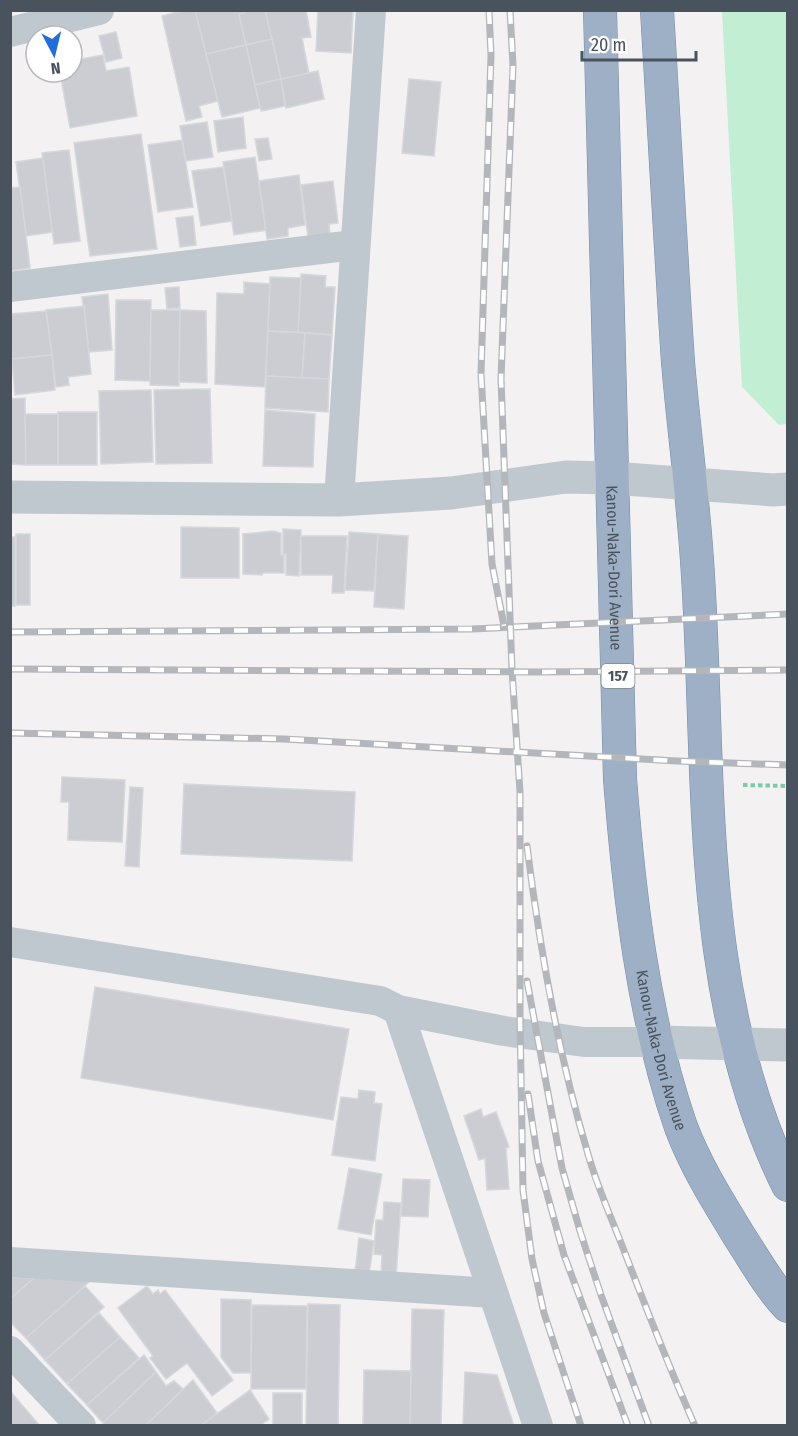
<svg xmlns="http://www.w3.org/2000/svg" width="798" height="1436" viewBox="0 0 798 1436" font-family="'Fira Sans Condensed',sans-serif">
<rect width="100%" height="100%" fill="#f3f1f1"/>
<!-- green -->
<polygon fill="#c2eed4" points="722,11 787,11 787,424 779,425 742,387"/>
<!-- building -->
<g fill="#cbcdd3" stroke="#d5d7dc" stroke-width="1.5">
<polygon points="185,10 195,10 218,101 199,106 202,117 186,121 162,16"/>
<polygon points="195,10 244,10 244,13 239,14 246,45 206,54"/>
<polygon points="244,10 265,10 272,39 246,45 239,14 244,13"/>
<polygon points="265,10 306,10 311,37 302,38 309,74 281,79"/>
<polygon points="318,10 353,10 351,53 316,51"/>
<polygon points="116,32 122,58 106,62 99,36"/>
<polygon points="272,39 281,79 255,85 246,45"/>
<polygon points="246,45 260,108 222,117 206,54"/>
<polygon points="78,47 81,59 103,55 106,71 129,67 137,116 70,128 60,72 72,72 72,48"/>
<polygon points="318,71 324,99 286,108 281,79"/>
<polygon points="281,79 285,106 261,111 255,85"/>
<polygon points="409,79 441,82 434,156 402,153"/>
<polygon points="243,117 246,148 218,152 214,121"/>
<polygon points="207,122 213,157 186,161 180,126"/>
<polygon points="141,134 157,249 90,256 74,143"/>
<polygon points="268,138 272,159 259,161 255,139"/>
<polygon points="182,140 193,207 158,212 148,145"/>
<polygon points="69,150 80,241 54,244 42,153"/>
<polygon points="255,157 266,230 234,235 223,162"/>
<polygon points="43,158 52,232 26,236 16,162"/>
<polygon points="223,167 232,221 201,226 192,171"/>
<polygon points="299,175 305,225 288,228 288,236 267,239 259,181"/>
<polygon points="333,181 338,223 329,224 330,234 308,237 301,185"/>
<polygon points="20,187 30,268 10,271 10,188"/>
<polygon points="193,216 196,245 180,247 176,218"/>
<polygon points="301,274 326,276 325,287 335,287 332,335 298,332"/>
<polygon points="270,277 301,278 298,332 268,331"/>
<polygon points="244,282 270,284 265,387 215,384 217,293 244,294"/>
<polygon points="179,287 180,308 167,309 165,288"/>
<polygon points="108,294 112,350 89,352 82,297"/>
<polygon points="116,300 151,300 150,381 115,380"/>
<polygon points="84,306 91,374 68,377 69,385 56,387 46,310"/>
<polygon points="151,310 180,310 179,386 150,385"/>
<polygon points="180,310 206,311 207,383 179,382"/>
<polygon points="46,311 52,355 12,359 10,314"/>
<polygon points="268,331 305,333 302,378 266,376"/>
<polygon points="305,333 332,335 329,379 302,378"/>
<polygon points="52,355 55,390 15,395 12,359"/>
<polygon points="266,376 329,379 328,412 265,408"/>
<polygon points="210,389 212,463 156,464 154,390"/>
<polygon points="151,390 153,462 101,464 99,391"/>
<polygon points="25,398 26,465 10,464 10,399"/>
<polygon points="265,410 315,414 313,467 263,466"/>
<rect x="58" y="412" width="39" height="53"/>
<polygon points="25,414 58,414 58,465 26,465"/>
<polygon points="181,527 239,528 239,578 181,578"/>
<polygon points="283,529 301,530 299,576 286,575 286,554 283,554"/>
<polygon points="273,531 281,533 281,555 284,555 284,573 263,573 262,575 243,574 243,534"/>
<polygon points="349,532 378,534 374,591 345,590"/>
<rect x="16" y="534" width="14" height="71"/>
<polygon points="378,534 408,536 404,609 374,607"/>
<polygon points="301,536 347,536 344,593 332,593 333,575 301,575"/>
<rect x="10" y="537" width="5" height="69"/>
<polygon points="62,777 125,780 122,842 68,840 69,802 61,802"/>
<polygon points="184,784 355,792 352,861 181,854"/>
<polygon points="130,787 143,788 139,867 125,866"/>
<polygon points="95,987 349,1029 333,1120 81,1078"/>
<polygon points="359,1090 375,1092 374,1103 382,1104 375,1161 332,1155 341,1097 358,1099"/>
<polygon points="481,1109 483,1117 496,1112 509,1147 506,1148 509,1189 487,1190 485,1158 479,1160 464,1116"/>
<polygon points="349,1168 382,1174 371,1235 338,1229"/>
<polygon points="403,1179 430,1180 428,1217 401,1216"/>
<polygon points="384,1202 401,1203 396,1277 381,1275 382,1255 374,1254 376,1220 383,1220"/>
<polygon points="359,1238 374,1241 369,1274 355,1272"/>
<polygon points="10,1277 34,1278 10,1299"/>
<polygon points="34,1278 90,1281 26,1338 10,1322 10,1299"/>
<polygon points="85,1286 104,1307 45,1360 26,1338"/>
<polygon points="147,1286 153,1294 158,1290 160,1294 165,1290 233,1380 212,1396 187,1363 166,1379 150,1358 153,1356 118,1308"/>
<polygon points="221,1299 251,1300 251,1373 233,1373 221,1357"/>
<polygon points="308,1304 340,1305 338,1426 306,1426"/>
<polygon points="252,1305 307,1306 306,1389 251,1389"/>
<polygon points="412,1309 444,1310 441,1426 410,1426"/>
<polygon points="99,1313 120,1337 67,1384 45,1360"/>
<polygon points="120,1337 139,1358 87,1405 67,1384"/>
<polygon points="144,1355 156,1372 103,1423 87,1405"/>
<polygon points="364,1370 411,1371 410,1426 363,1426"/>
<polygon points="156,1372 166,1386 174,1381 183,1389 145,1426 105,1426 103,1423"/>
<polygon points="465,1372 497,1375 514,1426 463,1426"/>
<polygon points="193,1380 217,1413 200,1426 145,1426"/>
<polygon points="250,1390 269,1419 259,1426 200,1426"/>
<polygon points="10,1391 40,1426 10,1426"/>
<rect x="273" y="1393" width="29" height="33"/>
</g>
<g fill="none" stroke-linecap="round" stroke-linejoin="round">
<defs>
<g id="trunk">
<path id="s1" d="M 600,10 L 620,779 C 629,894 643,1018 681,1127 C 696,1167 719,1203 741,1239 C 756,1262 769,1286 788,1306"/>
<path d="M 657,10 C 665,128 670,245 678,362 C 684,433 694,504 698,576 C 711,780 695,997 788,1185"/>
</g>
</defs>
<!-- trunk casing -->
<use href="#trunk" stroke="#768da9" stroke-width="34"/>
<!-- path -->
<polyline stroke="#7bcba6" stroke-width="4" stroke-dasharray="4.5 3" stroke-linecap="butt" points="743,785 788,786"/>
<!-- minor -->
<g stroke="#bfc7cf" stroke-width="30">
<polyline points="10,32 99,10"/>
<polyline points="10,287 354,245"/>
<polyline points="339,500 371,10"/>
<polyline points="10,942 380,1001 398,1010 504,1031 584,1042 657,1042"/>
<polyline points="398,1010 538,1426"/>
<polyline points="10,1262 493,1293"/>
<polyline points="10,1351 81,1426"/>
</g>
<!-- tertiary -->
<g stroke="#bfc7cf" stroke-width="33">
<polyline points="10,497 339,500 451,493 566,477 612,478 773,490 788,489"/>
<polyline points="657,1042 788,1045"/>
</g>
<!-- trunk -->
<use href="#trunk" stroke="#9eb0c6" stroke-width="33"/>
<defs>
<g id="rail">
<polyline points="489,10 491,55 481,374 492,564 504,626"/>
<polyline points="510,10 513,66 501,379 512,670 520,792 520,1018 523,1190 532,1259 544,1313 581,1426"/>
<polyline points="10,632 472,629 788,614"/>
<polyline points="10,669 535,672 788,670"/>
<polyline points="10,733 284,739 677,761 788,765"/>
<path d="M 527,846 C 540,950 558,1054 588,1154 C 597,1186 611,1217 623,1248 C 646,1308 669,1367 695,1426"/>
<polyline points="527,981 562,1168 580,1231 601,1295 649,1426"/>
<polyline points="528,1094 538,1161 564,1255 628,1426"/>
</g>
</defs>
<!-- rail casing -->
<use href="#rail" stroke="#b3b6bb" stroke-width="7"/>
<!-- rail -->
<use href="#rail" stroke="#fff" stroke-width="4.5" stroke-dasharray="14" stroke-linecap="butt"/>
</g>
<g text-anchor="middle" stroke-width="6" stroke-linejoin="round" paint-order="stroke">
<!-- shield labels -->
<rect fill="#fff" stroke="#80878e" stroke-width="1.5" x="601.5" y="664" width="33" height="24" rx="4.5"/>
<g font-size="15" font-weight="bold" fill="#49535d">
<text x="618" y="681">157</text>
</g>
<!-- street labels -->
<g font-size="16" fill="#49535d" stroke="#fff">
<text dy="6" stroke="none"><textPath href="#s1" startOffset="558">Kanou-Naka-Dori Avenue</textPath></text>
<text dy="6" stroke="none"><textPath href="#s1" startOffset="1044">Kanou-Naka-Dori Avenue</textPath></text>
</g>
</g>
<!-- border -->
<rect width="798" height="1436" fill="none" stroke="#49535d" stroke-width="24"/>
<!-- north arrow -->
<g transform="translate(54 54) rotate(173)"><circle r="28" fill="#ffffff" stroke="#b6babe" stroke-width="1.5"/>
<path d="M0-4.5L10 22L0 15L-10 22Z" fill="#216ddc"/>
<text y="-9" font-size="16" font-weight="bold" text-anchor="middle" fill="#49535d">N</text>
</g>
<!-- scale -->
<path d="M582 51v9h114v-9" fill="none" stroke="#49535d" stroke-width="3"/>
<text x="591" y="51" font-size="18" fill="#49535d" stroke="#ffffff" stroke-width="4.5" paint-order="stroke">20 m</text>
</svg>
